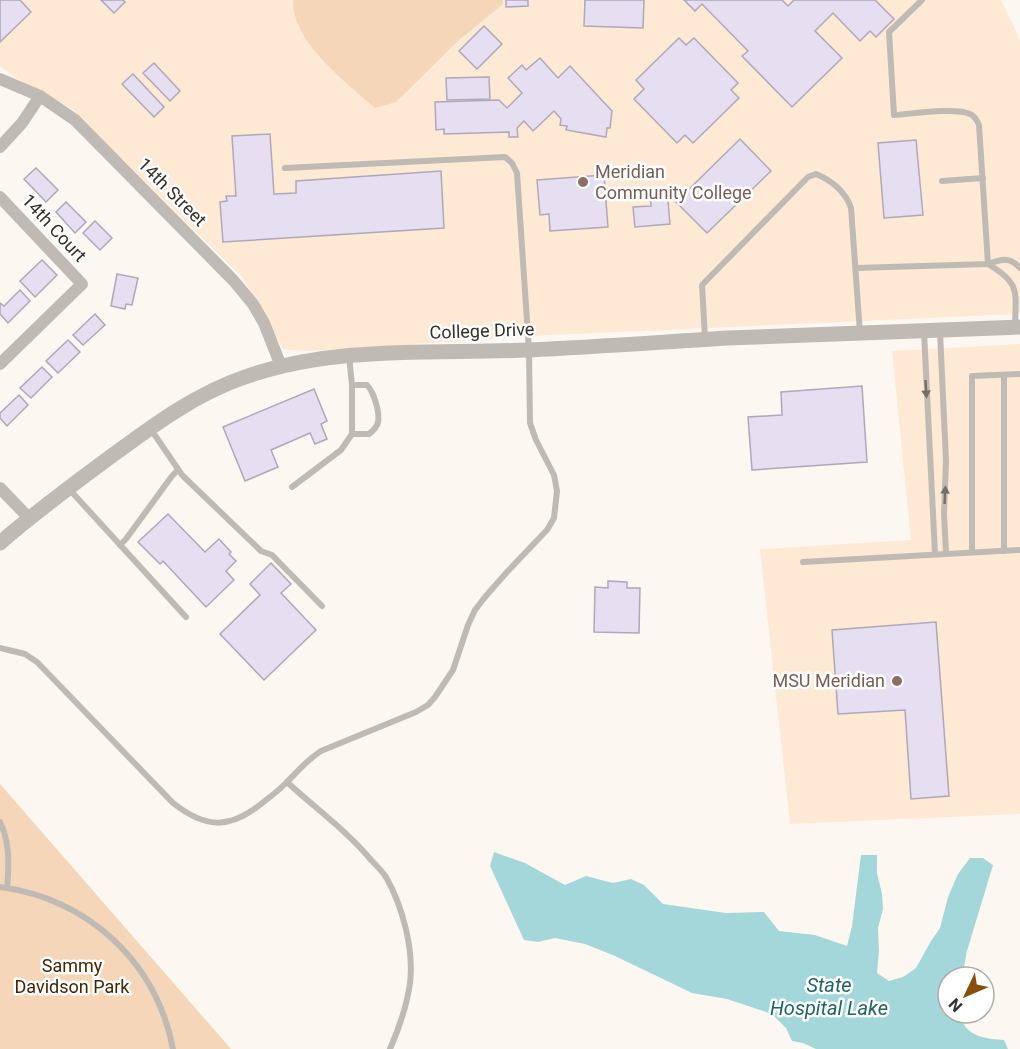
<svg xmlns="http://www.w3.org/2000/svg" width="1020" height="1049" viewBox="0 0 1020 1049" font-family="Roboto,sans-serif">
<rect width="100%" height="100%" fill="#fdf7f1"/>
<!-- built -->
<g fill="#fee9d5">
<polygon points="0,0 1001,0 1020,40 1020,314 550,335 308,351 283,349 243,278 72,109 16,78 0,66"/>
<polygon points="1020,344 1020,814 790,824 760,549 911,540 892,351"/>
</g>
<!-- green -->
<g fill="#f5d6b9">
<path d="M 293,0 L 503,0 L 503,4 L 459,40 L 396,102 L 375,108 C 346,82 292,42 293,0 Z"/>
<polygon points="0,784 231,1049 0,1049"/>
</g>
<!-- water -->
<path fill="#a4d7d9" d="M 494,852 L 525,863 L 565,885 L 586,876 L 613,883 L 631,879 L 644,885 L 663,904 L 726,913 L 764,912 L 779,931 L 815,935 L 847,946 L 852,926 L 861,855 L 877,855 L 877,873 L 882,894 L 883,909 L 878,928 L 879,951 L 877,973 L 889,981 L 903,977 L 916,968 L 931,941 L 940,928 L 948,897 L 958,874 L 970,858 L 983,858 L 993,865 L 967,951 L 962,977 L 948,977 L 948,1013 L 960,1013 C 963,1036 985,1039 1004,1040 L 1008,1049 L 816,1049 L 803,1043 L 792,1041 L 786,1028 L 772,1014 L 727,999 L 692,993 L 615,956 L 585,944 L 555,938 L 538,942 L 524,940 L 490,866 Z"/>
<!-- building -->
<g fill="#e6dff1" stroke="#aea8b9" stroke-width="1.5">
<polygon points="0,0 20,0 31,12 0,42"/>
<polygon points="101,0 123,0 125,2 114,13"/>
<polygon points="506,0 528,0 528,6 506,7"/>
<polygon points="585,0 644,0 643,28 584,26"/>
<polygon points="684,0 782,0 788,6 794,0 875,0 894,19 876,37 870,31 860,41 833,13 815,31 842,58 792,107 742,56 748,51 702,4 695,11"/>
<polygon points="484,26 502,44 477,69 459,51"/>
<polygon points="679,38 686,45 694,38 738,83 731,90 739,98 693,143 685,135 677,143 634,99 644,89 636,80"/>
<polygon points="540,58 558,78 570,66 612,111 610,128 607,128 606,137 566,130 567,126 560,125 561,119 554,111 533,131 524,121 517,128 518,137 509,137 509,132 444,134 444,129 436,130 435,102 499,100 507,108 522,93 508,78 522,65 526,70"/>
<polygon points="154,63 180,91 170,101 143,73"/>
<polygon points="133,74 164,107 154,117 122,84"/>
<polygon points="489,77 490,99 447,100 446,78"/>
<polygon points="270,134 274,194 296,193 296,181 441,171 444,228 223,242 220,202 227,201 226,196 236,196 232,136"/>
<polygon points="740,139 771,171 707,233 676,202"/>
<polygon points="916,140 923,215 884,218 878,143"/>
<polygon points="36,168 58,190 46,202 24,179"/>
<polygon points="604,175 608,227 550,231 549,214 540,215 537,180"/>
<polygon points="667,189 670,224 635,227 633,207 651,206 650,190"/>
<polygon points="66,202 86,222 75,233 56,212"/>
<polygon points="95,221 112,238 100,250 83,233"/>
<polygon points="42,260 57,275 35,297 20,281"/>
<polygon points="117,274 138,278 132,305 126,304 125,309 111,306"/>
<polygon points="20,290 30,301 8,323 0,314 0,303 4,306"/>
<polygon points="95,314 105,325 83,345 73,335"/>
<polygon points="68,340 80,352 58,373 46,361"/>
<polygon points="42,367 52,377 31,398 20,388"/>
<polygon points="862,386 867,462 752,470 748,417 782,415 781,392"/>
<polygon points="314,389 327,421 321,424 327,439 315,444 310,433 271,450 278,467 245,481 223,427"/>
<polygon points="19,395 28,405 7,426 0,418 0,413"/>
<polygon points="168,514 205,552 219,539 231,552 229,554 236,561 226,571 234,580 206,607 163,561 160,564 138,542"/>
<polygon points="271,563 291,584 281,593 316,630 264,680 220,634 260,595 250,584"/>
<polygon points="608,581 627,582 627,588 640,588 639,633 594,632 595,587 608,588"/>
<polygon points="936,622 949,796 911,799 905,710 838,714 832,630"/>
</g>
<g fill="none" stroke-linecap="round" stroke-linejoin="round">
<!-- service -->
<g stroke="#bfbbb4" stroke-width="6">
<path d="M 922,0 L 889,32 L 894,115 C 911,114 956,107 970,114 C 975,116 977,120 979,125 L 988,264"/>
<polyline points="942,181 983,178"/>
<path d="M 988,264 C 1020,283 1016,291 1015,325"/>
<path d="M 856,268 L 988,264 C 1002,259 1009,256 1020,268"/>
<polyline points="924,332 935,554"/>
<polyline points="940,332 946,461 944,514 946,553"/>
<path d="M 705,338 L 702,285 L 808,177 L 816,174 C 831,180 846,192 851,208 L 860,333"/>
<path d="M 352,385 L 367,385 C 374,392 380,413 378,422 C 377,427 373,431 369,434 L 352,434"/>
<polyline points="150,428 182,475 261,551 272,555 322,606"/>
<polyline points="292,487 341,450 352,434 352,385 349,356"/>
<polyline points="69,489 186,617"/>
<polyline points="120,545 126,539 172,476 178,470"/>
<polyline points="1004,551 1004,375"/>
<polyline points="972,552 972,376 1020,374"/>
<polyline points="803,562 1020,550"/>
<path d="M 0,648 L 25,654 L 37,662 L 173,803 C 205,828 228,830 261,804 C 270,797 278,791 286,783 C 297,772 307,760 321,751 L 416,712 L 428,705 L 435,697 L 453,670 L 468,625 L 475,610 L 485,597 L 507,572 L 547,530 L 554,518 L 557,491 L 554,475 L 536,440 L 530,423 L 529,350 L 517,173 L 512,163 L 505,157 L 285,168"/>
<path d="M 287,782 C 315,808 347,831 371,860 C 376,865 382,871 386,877 C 403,907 414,950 410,983 C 407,1006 399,1028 390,1049"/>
<path d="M 0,822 C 10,842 9,866 7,888"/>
<path d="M 0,887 C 88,899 156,961 173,1049"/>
</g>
<!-- minor -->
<g stroke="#bfbbb4" stroke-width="12">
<polyline points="0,79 40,96 75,120 233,280 253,304 264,323 281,366"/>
<polyline points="0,147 22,123 40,96"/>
<polyline points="0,197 82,284 0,364"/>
<polyline points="0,488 29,518"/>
</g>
<!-- tertiary -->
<path stroke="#bfbbb4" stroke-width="15" d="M 0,543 C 33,514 67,489 102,463 C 147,430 192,395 245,377 C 336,345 434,354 529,350 C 595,347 662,342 728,338 C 826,334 923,331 1020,327"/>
</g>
<!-- one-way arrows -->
<defs><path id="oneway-solid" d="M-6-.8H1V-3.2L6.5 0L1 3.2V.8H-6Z" transform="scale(1.5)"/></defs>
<g fill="#736e68">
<use href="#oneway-solid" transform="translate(926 389) rotate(87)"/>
<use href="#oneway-solid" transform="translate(945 495) rotate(-87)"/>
</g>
<!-- markers -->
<g fill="#8d6e63" stroke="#fff" stroke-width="2">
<circle cx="583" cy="182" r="6"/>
<circle cx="897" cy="681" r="6"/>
</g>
<g text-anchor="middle" stroke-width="5" stroke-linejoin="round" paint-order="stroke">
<!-- education labels -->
<g font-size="18" fill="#785e54" stroke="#fff" text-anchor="start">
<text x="595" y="178">Meridian<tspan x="595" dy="21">Community College</tspan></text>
<text x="885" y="687" text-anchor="end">MSU Meridian</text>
</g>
<!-- street labels -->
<g font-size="18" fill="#342f29" stroke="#fff">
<text transform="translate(172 192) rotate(45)" y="6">14th Street</text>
<text transform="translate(54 228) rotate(47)" y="6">14th Court</text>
<text transform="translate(482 331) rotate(-2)" y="6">College Drive</text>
</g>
<!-- park labels -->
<g font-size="18" fill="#432500" stroke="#fff">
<text x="72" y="972">Sammy<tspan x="72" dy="21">Davidson Park</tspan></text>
</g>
<!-- water labels -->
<g font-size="20" font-style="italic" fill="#1f6366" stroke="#fff">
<text x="829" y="992">State<tspan x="829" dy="23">Hospital Lake</tspan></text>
</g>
</g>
<!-- north arrow -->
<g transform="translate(966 995) rotate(226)"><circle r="28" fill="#ffffff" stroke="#aeaca9" stroke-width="1.5"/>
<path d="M0-4.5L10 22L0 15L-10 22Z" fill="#8a4e0c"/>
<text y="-9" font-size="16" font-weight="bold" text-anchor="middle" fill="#342f29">N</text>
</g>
</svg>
